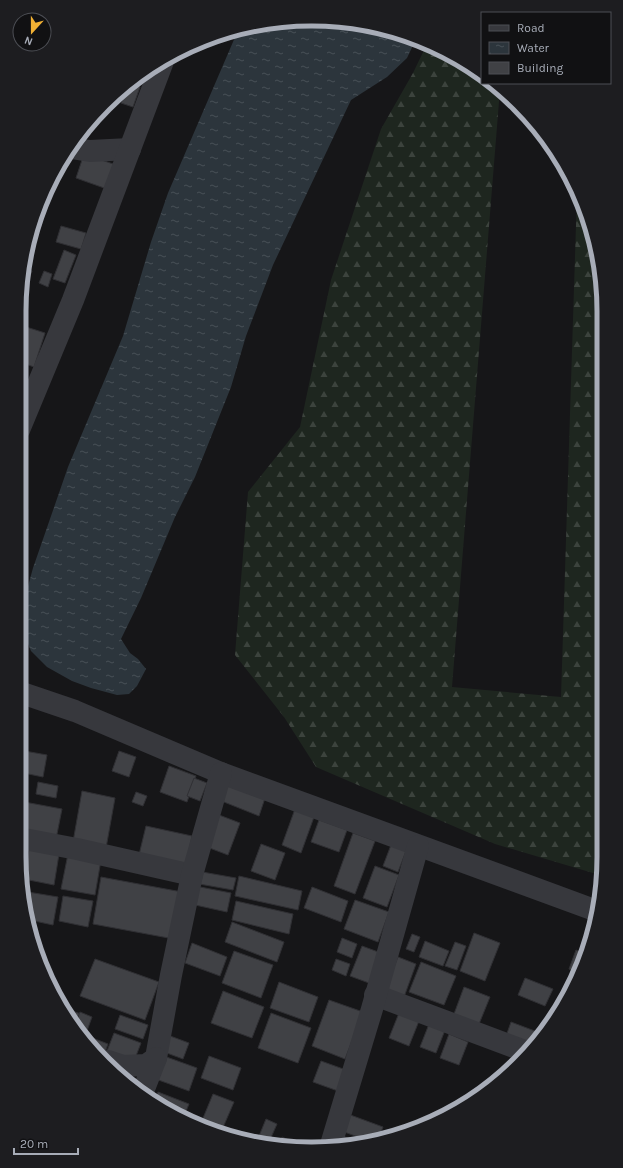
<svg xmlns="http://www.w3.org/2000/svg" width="623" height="1168" viewBox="0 0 623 1168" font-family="Karla,sans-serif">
<defs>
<pattern id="forest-firs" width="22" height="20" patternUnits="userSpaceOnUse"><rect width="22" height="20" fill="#1e261f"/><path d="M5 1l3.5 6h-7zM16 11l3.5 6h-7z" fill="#3c433d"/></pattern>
<pattern id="water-ripples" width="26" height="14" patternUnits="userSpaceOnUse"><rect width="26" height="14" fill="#2c353c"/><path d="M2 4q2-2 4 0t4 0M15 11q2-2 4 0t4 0" fill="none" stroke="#485056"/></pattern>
</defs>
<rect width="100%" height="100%" fill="#161618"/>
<!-- forest -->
<polygon fill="url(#forest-firs)" points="427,44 458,58 482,76 482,83 492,83 500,89 452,687 561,697 577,194 588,217 602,274 603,876 495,844 316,767 284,717 235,655 248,492 300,427 331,280 381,129 413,73"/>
<!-- water -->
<polygon fill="url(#water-ripples)" points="292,20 349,21 405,34 416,39 407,58 387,77 351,100 273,265 246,336 231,387 195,477 175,517 141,598 121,639 130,653 138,659 146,669 137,686 129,694 117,695 91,688 72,681 47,667 31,651 21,627 22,608 33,568 68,467 123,336 151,242 168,193 239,28"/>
<!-- building -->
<g fill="#404145" stroke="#303034">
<polygon points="129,83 140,87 133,107 121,103"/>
<polygon points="84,154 116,165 107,189 76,178"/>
<polygon points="61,226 86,233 81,249 56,242"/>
<polygon points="64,250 76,255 65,283 53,279"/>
<polygon points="24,268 32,271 27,284 21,281"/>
<polygon points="44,271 52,274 48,287 39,283"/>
<polygon points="20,325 45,333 34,367 20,362"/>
<polygon points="19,750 47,755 43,777 19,772"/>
<polygon points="119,751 136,757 129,777 112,771"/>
<polygon points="169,766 196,776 187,802 160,792"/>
<polygon points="194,778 207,783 200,801 187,796"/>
<polygon points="38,782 58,786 56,798 36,794"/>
<polygon points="225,783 265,798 259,816 219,800"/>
<polygon points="82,791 115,798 106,848 73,842"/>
<polygon points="136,792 147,796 143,806 132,802"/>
<polygon points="19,801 62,809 56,839 19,831"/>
<polygon points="295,809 314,817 301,853 282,845"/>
<polygon points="219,815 240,823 228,855 207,847"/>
<polygon points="319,820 347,830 339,852 311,842"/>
<polygon points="146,826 192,836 185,870 138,859"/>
<polygon points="353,833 375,841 355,894 334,886"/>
<polygon points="30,843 60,848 54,885 24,879"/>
<polygon points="261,844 285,853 275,880 251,871"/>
<polygon points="391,845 406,851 398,872 383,866"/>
<polygon points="68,854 101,860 95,895 61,889"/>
<polygon points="375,866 399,875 387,907 363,898"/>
<polygon points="191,870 236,878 233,890 188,882"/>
<polygon points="239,876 302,891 298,910 235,896"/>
<polygon points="101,877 182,892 174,939 93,924"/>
<polygon points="190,885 231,893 227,912 186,903"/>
<polygon points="312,887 348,901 341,922 304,908"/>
<polygon points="28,892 58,897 53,925 30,920 26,901"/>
<polygon points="63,896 93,901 88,927 59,921"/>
<polygon points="355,900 389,912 378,942 344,929"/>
<polygon points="236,901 293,914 289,934 232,920"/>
<polygon points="232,922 284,942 277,962 225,942"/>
<polygon points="474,933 500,943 485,981 460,971"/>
<polygon points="412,934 420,937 414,952 406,949"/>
<polygon points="342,938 357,944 352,958 337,952"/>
<polygon points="425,941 449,951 443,966 419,957"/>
<polygon points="455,942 466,946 457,970 445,966"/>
<polygon points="192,943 227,957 220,976 185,963"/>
<polygon points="362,946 381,953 369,983 350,976"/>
<polygon points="576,950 585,954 577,973 569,969"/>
<polygon points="234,951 273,965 261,998 222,983"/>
<polygon points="398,957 416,964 404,997 385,990"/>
<polygon points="95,959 159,982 145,1020 80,996"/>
<polygon points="336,959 350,964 346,976 332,970"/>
<polygon points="421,962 456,976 444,1005 409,992"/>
<polygon points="525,978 553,989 545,1006 518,995"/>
<polygon points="570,978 575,979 565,1003 561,1007 558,1006"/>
<polygon points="279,982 318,997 309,1022 270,1008"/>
<polygon points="464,987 490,997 479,1024 454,1014"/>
<polygon points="223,991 264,1007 252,1038 211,1023"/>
<polygon points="329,1000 363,1012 345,1059 312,1046"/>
<polygon points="401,1008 421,1016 409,1046 389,1038"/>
<polygon points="66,1009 81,1014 76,1028"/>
<polygon points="80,1012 92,1017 84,1039 80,1035 75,1025"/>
<polygon points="271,1013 311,1028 298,1063 258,1048"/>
<polygon points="120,1015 148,1025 143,1039 115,1029"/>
<polygon points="431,1019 447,1025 436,1053 420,1047"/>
<polygon points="511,1022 540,1033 528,1047 505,1039"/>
<polygon points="114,1033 141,1043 134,1061 107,1051"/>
<polygon points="162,1033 189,1043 183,1059 156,1049"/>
<polygon points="449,1034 468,1042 459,1065 440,1058"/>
<polygon points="90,1037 108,1044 104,1055 99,1053 88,1042"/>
<polygon points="161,1055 197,1068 189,1091 153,1078"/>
<polygon points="209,1056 241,1068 233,1090 201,1078"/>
<polygon points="321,1061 346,1070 338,1091 313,1082"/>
<polygon points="158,1092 189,1104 184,1116 154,1102"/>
<polygon points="213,1094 234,1102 221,1132 201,1123"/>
<polygon points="345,1113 383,1127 379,1137 366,1140 339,1130"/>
<polygon points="266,1119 277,1124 269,1142 257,1141"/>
<polygon points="234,1133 250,1140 236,1139 232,1137"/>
<polygon points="340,1135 358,1142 335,1147"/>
<polygon points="282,1137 303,1146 280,1143"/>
</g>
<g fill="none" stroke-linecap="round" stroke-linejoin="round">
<!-- minor -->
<g stroke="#37383d" stroke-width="22">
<polyline points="71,148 90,151 130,149"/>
<polyline points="19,430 73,300 163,61"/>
<polyline points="19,692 75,711 221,773 597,911"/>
<polyline points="19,838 77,849 192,875"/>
<polyline points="375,995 525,1051"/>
<polyline points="156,1058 171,975 192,875 221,773"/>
<polyline points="108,1061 123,1066 146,1065 156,1058 142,1094"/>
<polyline points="330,1148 372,1009 418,846"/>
</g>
</g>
<!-- crop -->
<path d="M0 0H623V1168H0ZM311 26H312A285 285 0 0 1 597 311V857A285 285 0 0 1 312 1142H311A285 285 0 0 1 26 857V311A285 285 0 0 1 311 26Z" fill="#1d1d20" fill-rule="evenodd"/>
<path fill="none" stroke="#a8adb8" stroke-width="5" d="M311 26H312A285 285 0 0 1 597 311V857A285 285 0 0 1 312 1142H311A285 285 0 0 1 26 857V311A285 285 0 0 1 311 26Z"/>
<!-- legend -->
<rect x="481" y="12" width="130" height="72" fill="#111113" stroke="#4d4f55"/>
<rect x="489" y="25" width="20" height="6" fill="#37383d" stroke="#4d4f55"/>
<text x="517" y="32" font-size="12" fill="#a8adb8">Road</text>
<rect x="489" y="42" width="20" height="12" fill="url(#water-ripples)" stroke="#4d4f55"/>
<text x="517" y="52" font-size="12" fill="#a8adb8">Water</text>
<rect x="489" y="62" width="20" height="12" fill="#404145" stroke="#4d4f55"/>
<text x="517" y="72" font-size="12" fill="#a8adb8">Building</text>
<!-- north arrow -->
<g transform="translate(32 32) rotate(201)"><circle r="19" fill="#111113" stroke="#4d4f55"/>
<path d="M0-3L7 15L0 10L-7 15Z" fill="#f2b134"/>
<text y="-6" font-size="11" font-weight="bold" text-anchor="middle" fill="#a8adb8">N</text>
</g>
<!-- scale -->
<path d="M14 1148v6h64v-6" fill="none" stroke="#a8adb8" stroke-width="2"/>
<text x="20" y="1148" font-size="12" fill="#a8adb8" stroke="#111113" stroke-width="3" paint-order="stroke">20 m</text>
</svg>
